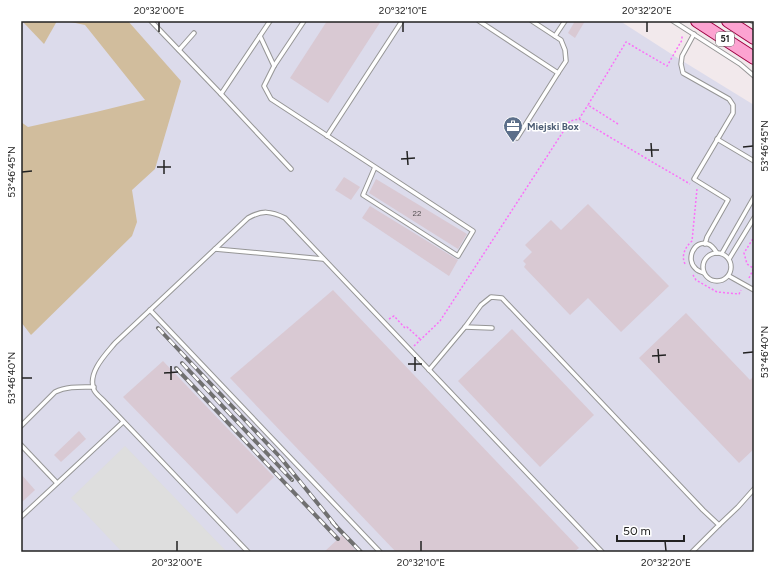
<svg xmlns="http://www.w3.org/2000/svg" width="775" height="573" viewBox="0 0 775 573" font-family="Figtree,sans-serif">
<rect width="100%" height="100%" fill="#f2e9ec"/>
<!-- industrial -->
<polygon fill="#dcdbeb" points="21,21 620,21 676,57 754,105 754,552 21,552"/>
<!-- forest -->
<g fill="#d1bd9d">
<polygon points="22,21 57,21 44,44"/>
<polygon points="66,21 128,21 181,81 155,169 132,190 137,222 132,236 31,335 21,322 21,122 28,127 96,112 145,100 85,25"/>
</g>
<!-- parking -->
<polygon fill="#dedede" points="125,446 227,552 122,552 71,498"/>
<!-- building -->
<g fill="#d9c9d3">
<polygon points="327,21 381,21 328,103 290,78"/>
<polygon points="575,21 585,21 575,38 568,33"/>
<polygon points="344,177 360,187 351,200 335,190"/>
<polygon points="376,179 467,234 458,249 369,193"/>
<polygon points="588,204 669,286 621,332 588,298 570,315 524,267 526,264 523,261 532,252 525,245 551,220 561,230"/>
<polygon points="370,206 458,260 449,276 362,218"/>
<polygon points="333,290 579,548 574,552 396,552 230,378"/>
<polygon points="686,313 750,380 754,376 754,449 739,463 639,358"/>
<polygon points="512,329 594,415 540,467 458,381"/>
<polygon points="163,361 274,477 237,514 123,397"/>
<polygon points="79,431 86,439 61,462 54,455"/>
<polygon points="21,474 35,490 21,503"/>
<polygon points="342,535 357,552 324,552 338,539"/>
</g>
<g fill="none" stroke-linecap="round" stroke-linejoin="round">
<defs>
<g id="service">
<polyline points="151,21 221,94 291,169"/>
<polyline points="304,21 274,66 264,86 271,99 473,231 458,256 363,195 375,167"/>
<polyline points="479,21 558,73 566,61 565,50 561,40 532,21"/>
<polyline points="673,21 740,64 754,76"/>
<polyline points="752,21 754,22"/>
<polyline points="694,34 682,56 681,64 683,73 729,99 733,105 733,113 694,179 728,200 707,237 705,244"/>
<polyline points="260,36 274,66"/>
<polyline points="555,36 565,21"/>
<polyline points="179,50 194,33"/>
<polyline points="221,94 270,21"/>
<polyline points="327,136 402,21"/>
<polyline points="517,138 558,73"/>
<polyline points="717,139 754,161"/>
<polyline points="215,249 323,259"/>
<circle cx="717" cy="267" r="14"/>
<polyline points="722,253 754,197"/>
<polyline points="729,259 754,218"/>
<path d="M 704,273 C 701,272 698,271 696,269 C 685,260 694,239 708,244 C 712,245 715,250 717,253"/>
<polyline points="729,276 754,290"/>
<polyline points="150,310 380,552"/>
<polyline points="465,327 492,328"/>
<polyline points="429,370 465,327 481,305 491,297 502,298 703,510 719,525 692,552"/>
<path d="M 21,426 L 55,392 C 67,386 80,387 94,387"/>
<polyline points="21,445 57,483"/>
<polyline points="21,517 123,422"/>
<polyline points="719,525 738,507 754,489"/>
<path d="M 248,552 L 103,400 C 100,397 96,394 94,390 C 87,373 105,355 115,343 L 248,218 C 262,210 271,211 285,218 L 602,552"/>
</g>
<g id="primary">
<polyline points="697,21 754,58"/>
<polyline points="728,21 754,38"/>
</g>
</defs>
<!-- service casing -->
<use href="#service" stroke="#969696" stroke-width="5.5"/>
<!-- primary casing -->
<use href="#primary" stroke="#9f0042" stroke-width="14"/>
<!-- path -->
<g stroke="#fa71f8" stroke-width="1.5" stroke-dasharray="2 2" stroke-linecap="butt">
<polyline points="579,119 588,105"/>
<polyline points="618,124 588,105 626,42 667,66 682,40 682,35"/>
<path d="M 685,264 C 681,256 685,247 692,241 L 697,189 L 696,188"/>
<polyline points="693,275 696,280 717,292 739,294 741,290"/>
<polyline points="749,278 753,270 753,268 747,264 744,253 754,237"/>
<polyline points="389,319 394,316 405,328 407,327 420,339"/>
<polyline points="414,346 440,321 570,121 579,119 690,184"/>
</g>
<!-- service -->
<use href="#service" stroke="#fff" stroke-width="3.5"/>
<!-- primary -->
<use href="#primary" stroke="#fca3d1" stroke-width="12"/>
<defs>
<g id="rail">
<polyline points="158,328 280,457 336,526"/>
<polyline points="182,363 292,480"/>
<polyline points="176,368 338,539"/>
<polyline points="332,522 361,552"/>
</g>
</defs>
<!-- rail casing -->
<use href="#rail" stroke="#707070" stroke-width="4"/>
<!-- rail -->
<use href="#rail" stroke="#fff" stroke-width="2.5" stroke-dasharray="8" stroke-linecap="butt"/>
</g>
<!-- ticks -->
<path fill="none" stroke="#222" stroke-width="1.5" d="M 159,22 L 159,32M 403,22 L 403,32M 647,22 L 647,32M 651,143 L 652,157M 743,147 L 753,146M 645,150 L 659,150M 407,151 L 408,165M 401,159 L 415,158M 164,160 L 164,174M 157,167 L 171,167M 22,172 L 32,171M 658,349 L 659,363M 743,353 L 753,352M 652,356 L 666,355M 415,357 L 415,371M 408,364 L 422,364M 171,366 L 171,380M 164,373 L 178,372M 22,378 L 32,378M 177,541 L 177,551M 421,541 L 421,551M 665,541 L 666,551"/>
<!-- icons -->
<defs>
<symbol id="office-pin" viewBox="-11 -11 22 30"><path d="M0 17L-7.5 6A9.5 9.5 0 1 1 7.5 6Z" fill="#5c6f8a" stroke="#fff"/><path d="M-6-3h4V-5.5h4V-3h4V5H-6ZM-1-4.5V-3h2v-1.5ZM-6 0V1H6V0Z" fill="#fff"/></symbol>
</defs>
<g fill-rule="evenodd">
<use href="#office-pin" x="502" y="115" width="22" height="30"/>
</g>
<g text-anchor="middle" stroke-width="3" stroke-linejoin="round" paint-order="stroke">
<!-- number labels -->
<g font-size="8" fill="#504c4e">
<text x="417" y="216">22</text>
</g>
<!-- shield labels -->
<rect fill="#fff" stroke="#646464" stroke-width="1" x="716" y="32" width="18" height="14" rx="3"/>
<g font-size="9" font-weight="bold" fill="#222">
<text x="725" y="42">51</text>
</g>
<!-- service labels -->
<g font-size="10" font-weight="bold" fill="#4e5e75" stroke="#fff" text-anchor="start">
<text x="527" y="130">Miejski Box</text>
</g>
</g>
<!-- border -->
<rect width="775" height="573" fill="none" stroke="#ffffff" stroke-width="44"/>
<!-- scale -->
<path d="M617 535v6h67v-6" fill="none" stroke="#222222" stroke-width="2"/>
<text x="623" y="535" font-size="12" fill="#222222" stroke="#ffffff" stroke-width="3" paint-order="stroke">50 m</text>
<rect x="22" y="22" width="731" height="529" fill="none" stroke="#222" stroke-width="1.5"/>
<g font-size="10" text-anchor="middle" fill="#222">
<text x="159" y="14">20°32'00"E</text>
<text x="403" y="14">20°32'10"E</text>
<text x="647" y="14">20°32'20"E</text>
<text transform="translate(764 146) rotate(-90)" y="4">53°46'45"N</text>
<text transform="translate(11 172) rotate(-90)" y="4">53°46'45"N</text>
<text transform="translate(764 352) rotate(-90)" y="4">53°46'40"N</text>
<text transform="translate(11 378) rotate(-90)" y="4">53°46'40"N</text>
<text x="177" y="566">20°32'00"E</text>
<text x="421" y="566">20°32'10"E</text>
<text x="666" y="566">20°32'20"E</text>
</g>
</svg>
